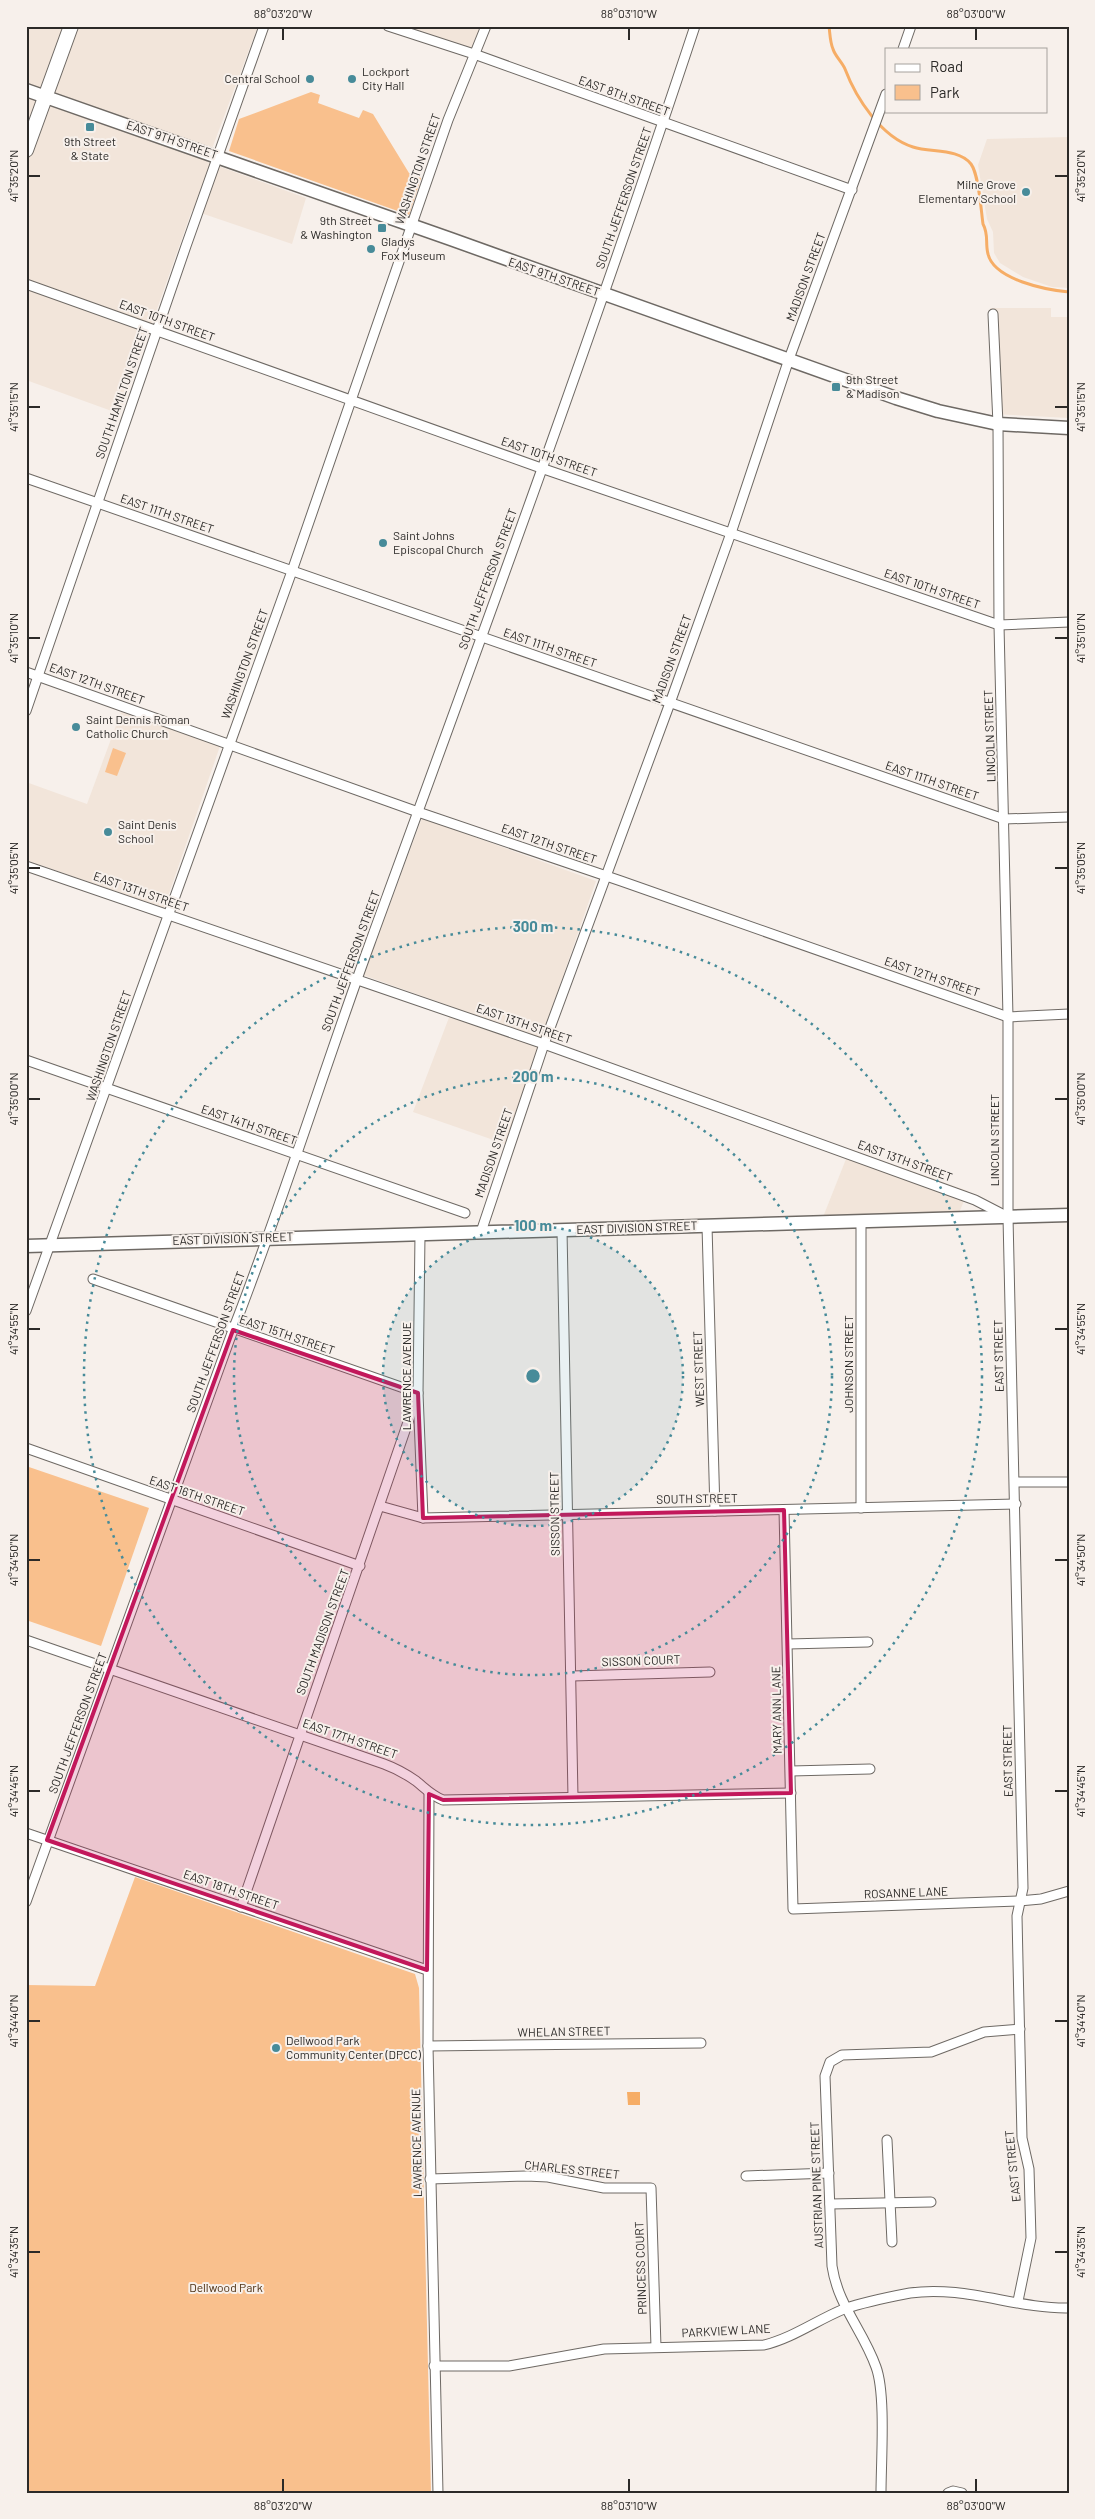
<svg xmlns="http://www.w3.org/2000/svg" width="1095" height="2519" viewBox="0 0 1095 2519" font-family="Barlow,sans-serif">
<rect width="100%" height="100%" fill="#f7f0eb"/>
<!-- built -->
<g fill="#f2e5da">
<polygon points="26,26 258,26 207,162 306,198 292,244 192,210 120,414 26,380"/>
<polygon points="401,26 482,26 472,49"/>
<polygon points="1069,137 1069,288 1052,287 1023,277 1000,263 994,253 993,232 987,219 978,165 987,139"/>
<polygon points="990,308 1051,308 1051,317 1069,317 1069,418 993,414"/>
<polygon points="121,712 220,746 164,908 26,860 26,782 87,804"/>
<polygon points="422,818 596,881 505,1144 413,1112 453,1007 363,975"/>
<polygon points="850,1149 968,1191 959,1213 823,1217"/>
</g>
<!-- green -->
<g fill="#f9c08d">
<polygon points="311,92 320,95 318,103 359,118 363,110 373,114 409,173 421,178 409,215 229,151 239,119"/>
<polygon points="113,748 126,753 117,776 105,772"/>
<polygon points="26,1466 149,1508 101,1646 26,1620"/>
<polygon points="135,1877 415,1974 419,1988 431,2493 26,2493 26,1985 95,1986"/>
</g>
<!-- water -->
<polygon fill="#f6ad66" points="627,2092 640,2092 640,2105 628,2105"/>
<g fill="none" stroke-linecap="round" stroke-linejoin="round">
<!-- stream -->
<path stroke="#f6ad66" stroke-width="3" d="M 829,26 C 830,34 830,42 833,49 C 835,56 842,62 845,69 C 856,98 881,137 913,147 C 931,153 958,148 971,164 C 979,175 981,210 983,224 C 989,235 985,243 988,254 C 994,280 1047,290 1069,292"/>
<defs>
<g id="street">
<polyline points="388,26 474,54 852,190"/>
<polyline points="903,49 911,26"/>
<polyline points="26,284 541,468 999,625 1069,622"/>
<polyline points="993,314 998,424 999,625 1008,1017 1008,1217 1023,1888 1017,1916 1018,1962 1022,2138 1029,2169 1031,2238 1018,2301"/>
<polyline points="26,478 1004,819 1069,817"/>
<polyline points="26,672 418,812 621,881 1008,1017 1069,1014"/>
<polyline points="26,711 186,246 264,26"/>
<polyline points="26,866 544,1044 975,1200 1006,1216"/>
<polyline points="26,1060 465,1213"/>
<polyline points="861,1221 861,1508"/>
<polyline points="707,1226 715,1511"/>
<polyline points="562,1230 573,1797"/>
<polyline points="481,1232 544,1044 670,703 731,533 789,359 886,94"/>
<polyline points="420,1235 418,1393 423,1518"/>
<polyline points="93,1279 418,1393 241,1907"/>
<polyline points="26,1311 292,571 448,120 486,26"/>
<polyline points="26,1448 360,1566"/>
<polyline points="1015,1482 1069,1482"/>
<polyline points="380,1506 423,1518 1016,1504"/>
<polyline points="784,1510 793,1909 1019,1901 1041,1899 1069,1891"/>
<path d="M 26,1640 L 384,1764 C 395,1768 406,1774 416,1781 C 426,1789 431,1795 443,1800 L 791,1793"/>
<polyline points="788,1644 868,1642"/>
<polyline points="572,1676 710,1672"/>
<polyline points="791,1771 870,1769"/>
<polyline points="429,1793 428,2046 438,2493"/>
<polyline points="26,1833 427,1970"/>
<path d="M 26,1902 L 233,1330 C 283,1202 323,1072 370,943 C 481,639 593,334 695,26"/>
<polyline points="428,2046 701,2043"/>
<polyline points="887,2140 892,2242"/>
<polyline points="746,2176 829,2173"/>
<polyline points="430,2179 526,2176 548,2177 604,2188 651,2188 656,2347"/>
<polyline points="830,2204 931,2202"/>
<path d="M 434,2366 L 509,2366 L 604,2349 L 764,2345 C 793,2338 817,2320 844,2309 C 864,2302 889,2297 910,2293 C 964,2285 1016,2309 1069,2308"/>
<path d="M 881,2493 C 881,2462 886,2394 876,2367 C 863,2330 838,2306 832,2266 L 825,2076 L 830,2062 L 842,2055 L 931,2052 L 984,2032 L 1020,2029"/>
<polyline points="948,2493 953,2491 962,2493"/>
</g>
<g id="secondary">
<path d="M 26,90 C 317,191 606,294 896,398 L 938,411 L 998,424 L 1069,428"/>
<polyline points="26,1246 1069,1215"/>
</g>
<polyline id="primary" points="26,150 71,26"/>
</defs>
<!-- street casing -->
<use href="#street" stroke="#6e6964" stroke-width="11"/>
<!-- secondary casing -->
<use href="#secondary" stroke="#6e6964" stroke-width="15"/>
<!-- primary casing -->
<use href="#primary" stroke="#6e6964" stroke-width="16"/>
<!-- street -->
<use href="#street" stroke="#fff" stroke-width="9"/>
<!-- secondary -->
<use href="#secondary" stroke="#fff" stroke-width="12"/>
<!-- primary -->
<use href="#primary" stroke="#fff" stroke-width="14"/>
</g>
<!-- marked area -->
<path fill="#c2185b" fill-opacity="0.2" stroke="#c2185b" stroke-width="4" stroke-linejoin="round" d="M 233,1330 L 418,1393 L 423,1518 L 784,1510 L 791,1793 L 443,1800 L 429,1794 L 427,1970 L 47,1840 Z"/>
<!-- ticks -->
<path fill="none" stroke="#2c2a28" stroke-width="2" d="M 283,28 L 283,40M 629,28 L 629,40M 976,28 L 976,40M 28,176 L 40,176M 1055,176 L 1068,176M 28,407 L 40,407M 1055,407 L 1068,407M 28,638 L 40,638M 1055,638 L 1068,638M 28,868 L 40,868M 1055,868 L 1068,868M 28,1099 L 40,1099M 1055,1099 L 1068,1099M 28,1329 L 40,1329M 1055,1329 L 1068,1329M 28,1560 L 40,1560M 1055,1560 L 1068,1560M 28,1791 L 40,1791M 1055,1791 L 1068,1791M 28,2021 L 40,2021M 1055,2021 L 1068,2021M 28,2252 L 40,2252M 1055,2252 L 1068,2252M 283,2479 L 283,2492M 629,2479 L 629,2492M 976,2479 L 976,2492"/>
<!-- distance rings -->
<circle cx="533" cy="1376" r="150" fill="#478b99" fill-opacity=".12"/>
<g fill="none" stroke="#478b99" stroke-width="2.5" stroke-dasharray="2.5 5">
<circle cx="533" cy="1376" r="150"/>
<circle cx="533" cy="1376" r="299"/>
<circle cx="533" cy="1376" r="449"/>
</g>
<!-- markers -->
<g fill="#478b99" stroke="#f7f0eb" stroke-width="2">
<circle cx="310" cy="79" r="5"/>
<circle cx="352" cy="79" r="5"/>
<rect x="85" y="122" width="10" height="10" rx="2.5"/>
<circle cx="1026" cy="192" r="5"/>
<rect x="377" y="223" width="10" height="10" rx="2.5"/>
<circle cx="371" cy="249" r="5"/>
<rect x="831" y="382" width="10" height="10" rx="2.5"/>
<circle cx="383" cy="543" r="5"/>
<circle cx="76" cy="727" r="5"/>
<circle cx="108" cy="832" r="5"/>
<circle cx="276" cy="2048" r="5"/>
</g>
<g text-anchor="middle" stroke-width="4" stroke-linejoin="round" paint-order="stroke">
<!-- poi labels -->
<g font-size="12" fill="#2c2a28" stroke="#f7f0eb" text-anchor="start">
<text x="362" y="76">Lockport<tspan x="362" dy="14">City Hall</tspan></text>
<text x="300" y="83" text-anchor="end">Central School</text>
<text x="90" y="146" text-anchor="middle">9th Street<tspan x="90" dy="14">&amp; State</tspan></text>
<text x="1016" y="189" text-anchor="end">Milne Grove<tspan x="1016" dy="14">Elementary School</tspan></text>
<text x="372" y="225" text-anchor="end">9th Street<tspan x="372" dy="14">&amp; Washington</tspan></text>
<text x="381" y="246">Gladys<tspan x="381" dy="14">Fox Museum</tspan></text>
<text x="846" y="384">9th Street<tspan x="846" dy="14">&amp; Madison</tspan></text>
<text x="393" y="540">Saint Johns<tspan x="393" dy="14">Episcopal Church</tspan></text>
<text x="86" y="724">Saint Dennis Roman<tspan x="86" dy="14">Catholic Church</tspan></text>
<text x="118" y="829">Saint Denis<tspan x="118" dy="14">School</tspan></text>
<text x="286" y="2045">Dellwood Park<tspan x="286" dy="14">Community Center (DPCC)</tspan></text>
</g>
<!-- street labels -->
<g font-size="12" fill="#2c2a28" stroke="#f7f0eb">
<text transform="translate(624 96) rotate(20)" y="4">EAST 8TH STREET</text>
<text transform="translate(172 140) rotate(19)" y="4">EAST 9TH STREET</text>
<text transform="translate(418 169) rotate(-71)" y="4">WASHINGTON STREET</text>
<text transform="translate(624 198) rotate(-71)" y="4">SOUTH JEFFERSON STREET</text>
<text transform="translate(554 277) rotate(19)" y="4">EAST 9TH STREET</text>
<text transform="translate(806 277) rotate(-70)" y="4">MADISON STREET</text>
<text transform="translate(167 321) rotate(20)" y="4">EAST 10TH STREET</text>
<text transform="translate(122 393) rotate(-71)" y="4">SOUTH HAMILTON STREET</text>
<text transform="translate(549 457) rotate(19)" y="4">EAST 10TH STREET</text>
<text transform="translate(167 514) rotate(19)" y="4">EAST 11TH STREET</text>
<text transform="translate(488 579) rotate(-70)" y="4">SOUTH JEFFERSON STREET</text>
<text transform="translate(932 589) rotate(19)" y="4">EAST 10TH STREET</text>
<text transform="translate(550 648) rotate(19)" y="4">EAST 11TH STREET</text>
<text transform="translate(672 659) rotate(-70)" y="4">MADISON STREET</text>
<text transform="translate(245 664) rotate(-70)" y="4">WASHINGTON STREET</text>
<text transform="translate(97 684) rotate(20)" y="4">EAST 12TH STREET</text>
<text transform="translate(990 736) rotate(-92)" y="4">LINCOLN STREET</text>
<text transform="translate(932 781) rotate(19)" y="4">EAST 11TH STREET</text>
<text transform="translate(549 844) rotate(19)" y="4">EAST 12TH STREET</text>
<text transform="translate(141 892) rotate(19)" y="4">EAST 13TH STREET</text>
<text transform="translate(351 961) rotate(-70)" y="4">SOUTH JEFFERSON STREET</text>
<text transform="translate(932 977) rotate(19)" y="4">EAST 12TH STREET</text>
<text transform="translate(524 1024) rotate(19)" y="4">EAST 13TH STREET</text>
<text transform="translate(109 1046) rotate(-71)" y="4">WASHINGTON STREET</text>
<text transform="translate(249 1125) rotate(19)" y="4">EAST 14TH STREET</text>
<text transform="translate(995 1140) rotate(-90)" y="4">LINCOLN STREET</text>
<text transform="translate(494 1153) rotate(-71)" y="4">MADISON STREET</text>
<text transform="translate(905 1161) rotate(20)" y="4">EAST 13TH STREET</text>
<text transform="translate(637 1228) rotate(-2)" y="4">EAST DIVISION STREET</text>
<text transform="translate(233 1239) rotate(-2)" y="4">EAST DIVISION STREET</text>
<text transform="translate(287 1335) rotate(19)" y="4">EAST 15TH STREET</text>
<text transform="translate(216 1342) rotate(-70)" y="4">SOUTH JEFFERSON STREET</text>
<text transform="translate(999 1356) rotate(-91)" y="4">EAST STREET</text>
<text transform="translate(849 1364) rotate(-90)" y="4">JOHNSON STREET</text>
<text transform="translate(699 1369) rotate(-92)" y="4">WEST STREET</text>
<text transform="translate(407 1376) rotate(-90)" y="4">LAWRENCE AVENUE</text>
<text transform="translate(197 1496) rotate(19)" y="4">EAST 16TH STREET</text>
<text transform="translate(697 1499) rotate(-1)" y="4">SOUTH STREET</text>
<text transform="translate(555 1514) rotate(-91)" y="4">SISSON STREET</text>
<text transform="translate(323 1632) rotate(-70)" y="4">SOUTH MADISON STREET</text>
<text transform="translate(641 1661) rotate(-2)" y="4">SISSON COURT</text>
<text transform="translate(777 1710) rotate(-91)" y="4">MARY ANN LANE</text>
<text transform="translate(78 1723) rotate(-70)" y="4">SOUTH JEFFERSON STREET</text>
<text transform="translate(350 1739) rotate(19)" y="4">EAST 17TH STREET</text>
<text transform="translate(1008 1761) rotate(-91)" y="4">EAST STREET</text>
<text transform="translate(231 1890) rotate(19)" y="4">EAST 18TH STREET</text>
<text transform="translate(906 1893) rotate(-2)" y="4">ROSANNE LANE</text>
<text transform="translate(564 2032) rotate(-1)" y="4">WHELAN STREET</text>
<text transform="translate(417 2143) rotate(-91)" y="4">LAWRENCE AVENUE</text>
<text transform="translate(1013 2166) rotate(-96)" y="4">EAST STREET</text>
<text transform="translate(572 2170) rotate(6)" y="4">CHARLES STREET</text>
<text transform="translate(817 2185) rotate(-92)" y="4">AUSTRIAN PINE STREET</text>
<text transform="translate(641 2268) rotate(-92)" y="4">PRINCESS COURT</text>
<text transform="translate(726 2331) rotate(-3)" y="4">PARKVIEW LANE</text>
</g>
<!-- park labels -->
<g font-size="12" fill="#4c2f11" stroke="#f7f0eb">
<text x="226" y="2292">Dellwood Park</text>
</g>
</g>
<circle cx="533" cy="1376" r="8" fill="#478b99" stroke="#f7f0eb" stroke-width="2.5"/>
<g font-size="15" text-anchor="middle" font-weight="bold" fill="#478b99" stroke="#f7f0eb" stroke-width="4" stroke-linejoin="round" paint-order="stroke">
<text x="533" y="932">300 m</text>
<text x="533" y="1082">200 m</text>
<text x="533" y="1231">100 m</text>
</g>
<!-- border -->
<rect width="1095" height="2519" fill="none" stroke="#f7f0eb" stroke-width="55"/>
<!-- legend -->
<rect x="885" y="48" width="162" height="65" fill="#f7f0eb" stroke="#a6a19d"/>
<rect x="895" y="64" width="25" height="8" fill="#ffffff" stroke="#a6a19d"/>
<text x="930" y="72" font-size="15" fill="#2c2a28">Road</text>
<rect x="895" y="85" width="25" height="15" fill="#f9c08d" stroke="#a6a19d"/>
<text x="930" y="98" font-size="15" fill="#2c2a28">Park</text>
<rect x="28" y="28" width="1040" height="2464" fill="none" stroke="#2c2a28" stroke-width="2"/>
<g font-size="12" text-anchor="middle" fill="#2c2a28">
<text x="283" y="18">88°03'20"W</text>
<text x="629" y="18">88°03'10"W</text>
<text x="976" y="18">88°03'00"W</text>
<text transform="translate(14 176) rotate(-90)" y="4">41°35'20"N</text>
<text transform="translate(1081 176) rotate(-90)" y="4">41°35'20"N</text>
<text transform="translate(14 407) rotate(-90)" y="4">41°35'15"N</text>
<text transform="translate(1081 407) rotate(-90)" y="4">41°35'15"N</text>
<text transform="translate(14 638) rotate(-90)" y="4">41°35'10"N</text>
<text transform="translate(1081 638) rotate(-90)" y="4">41°35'10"N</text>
<text transform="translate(14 868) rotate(-90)" y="4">41°35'05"N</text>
<text transform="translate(1081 868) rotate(-90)" y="4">41°35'05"N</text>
<text transform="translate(14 1099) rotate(-90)" y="4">41°35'00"N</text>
<text transform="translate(1081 1099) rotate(-90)" y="4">41°35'00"N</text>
<text transform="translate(14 1329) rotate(-90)" y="4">41°34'55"N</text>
<text transform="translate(1081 1329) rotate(-90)" y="4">41°34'55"N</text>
<text transform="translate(14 1560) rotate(-90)" y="4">41°34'50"N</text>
<text transform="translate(1081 1560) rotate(-90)" y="4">41°34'50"N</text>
<text transform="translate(14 1791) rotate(-90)" y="4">41°34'45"N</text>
<text transform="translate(1081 1791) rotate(-90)" y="4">41°34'45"N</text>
<text transform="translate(14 2021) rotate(-90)" y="4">41°34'40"N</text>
<text transform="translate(1081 2021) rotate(-90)" y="4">41°34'40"N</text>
<text transform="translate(14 2252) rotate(-90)" y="4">41°34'35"N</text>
<text transform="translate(1081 2252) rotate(-90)" y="4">41°34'35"N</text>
<text x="283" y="2510">88°03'20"W</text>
<text x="629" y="2510">88°03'10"W</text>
<text x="976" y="2510">88°03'00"W</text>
</g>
</svg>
